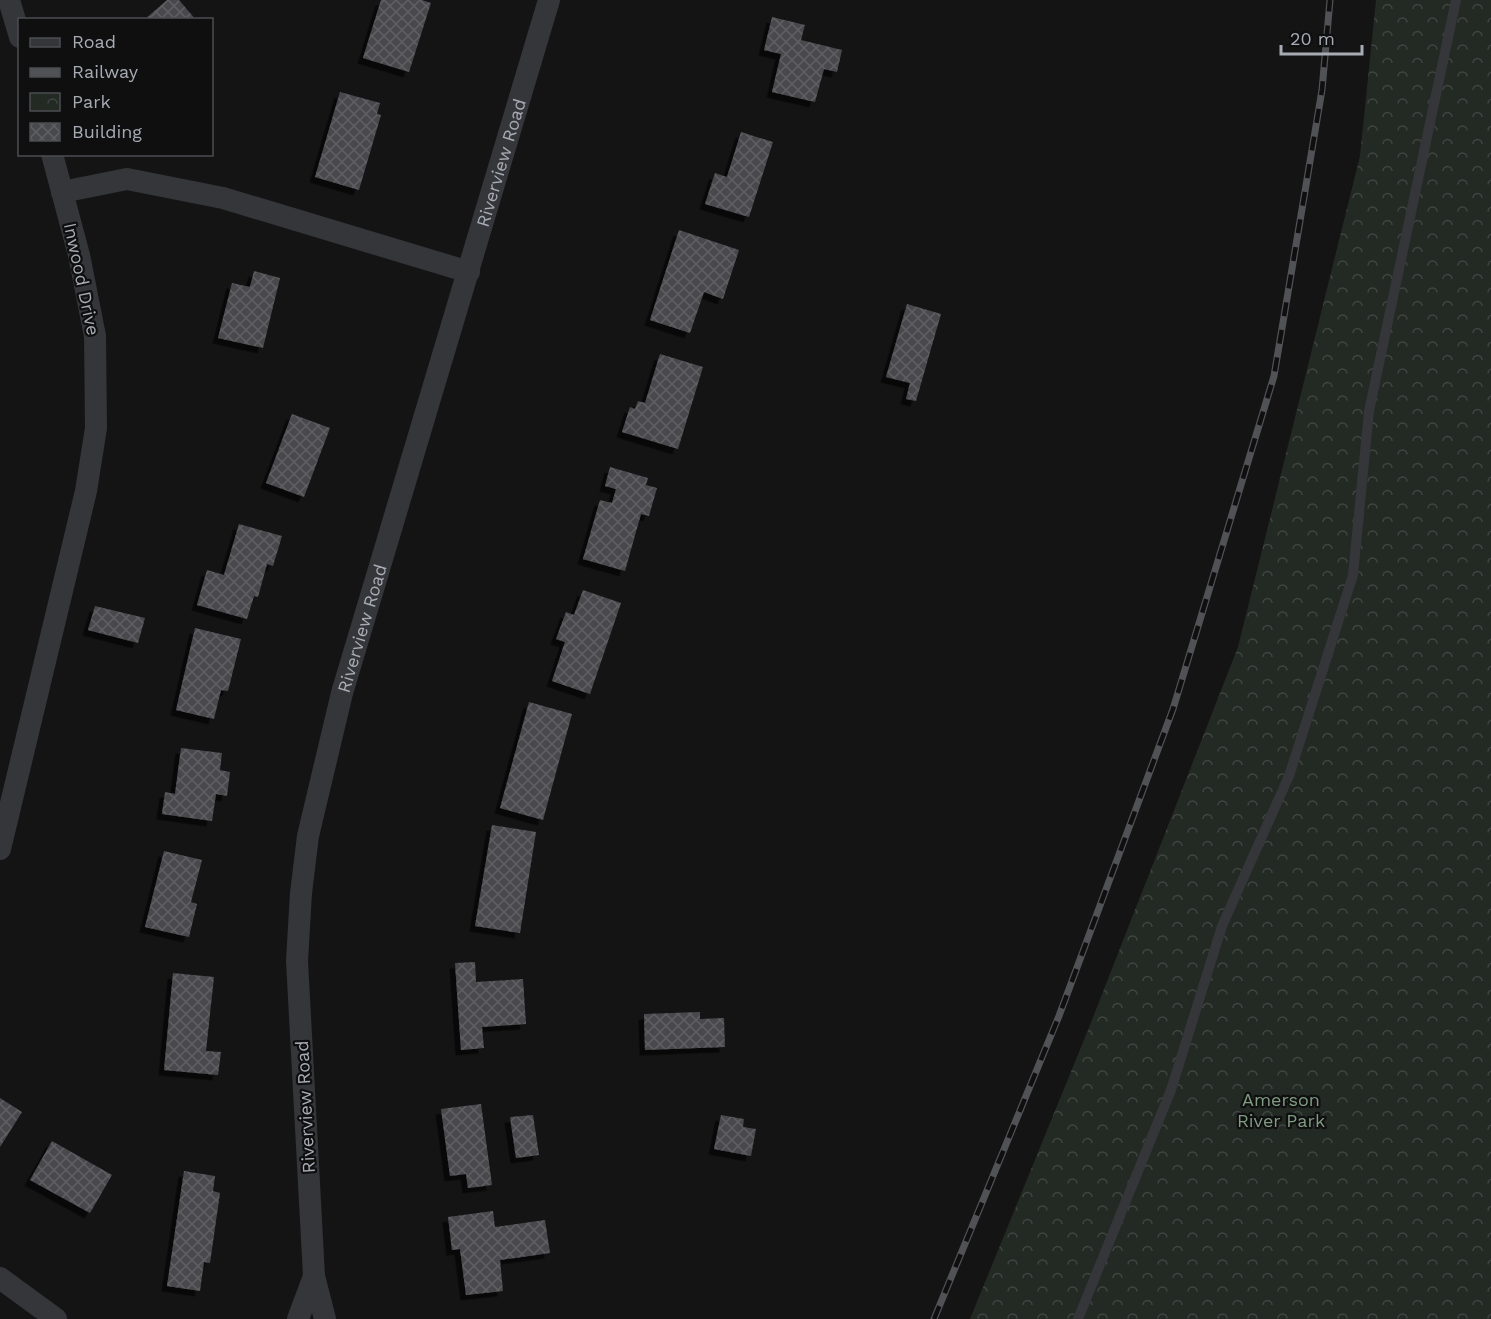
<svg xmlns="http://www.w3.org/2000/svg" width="1491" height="1319" viewBox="0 0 1491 1319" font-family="'Work Sans',sans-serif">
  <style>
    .park { fill: url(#park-crowns) }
    .building { fill: url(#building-cross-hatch); filter: url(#shadow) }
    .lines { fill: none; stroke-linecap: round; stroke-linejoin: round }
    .lane { stroke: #35363a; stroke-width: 10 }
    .street { stroke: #35363a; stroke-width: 22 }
    .rail-casing { stroke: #515256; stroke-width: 7 }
    .rail { stroke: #0f0f10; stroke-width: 4.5; stroke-dasharray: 14; stroke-linecap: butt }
    .labels { text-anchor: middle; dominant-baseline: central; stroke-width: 4.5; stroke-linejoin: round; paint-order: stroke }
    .street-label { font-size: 18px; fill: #a7abb4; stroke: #0f0f10 }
    .park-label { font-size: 18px; fill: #819c83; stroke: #0f0f10 }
  </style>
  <defs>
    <pattern id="park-crowns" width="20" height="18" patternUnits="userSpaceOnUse" patternTransform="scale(1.5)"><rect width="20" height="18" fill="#232923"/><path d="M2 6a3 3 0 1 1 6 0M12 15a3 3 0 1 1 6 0" fill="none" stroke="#404541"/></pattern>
    <pattern id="building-cross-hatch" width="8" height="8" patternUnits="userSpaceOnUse" patternTransform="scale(1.5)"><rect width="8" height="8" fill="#48494d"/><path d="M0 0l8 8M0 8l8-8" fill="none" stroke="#606164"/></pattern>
    <filter id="shadow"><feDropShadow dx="-5.5" dy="5.5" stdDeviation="0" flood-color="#0009"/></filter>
  </defs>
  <rect width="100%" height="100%" fill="#141415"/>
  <polygon class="park" points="1376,0 1491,0 1491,1319 970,1319 1088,1030 1238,647 1360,156"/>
  <g class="building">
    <polygon points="167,0 179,0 196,20 144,20"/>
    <polygon points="381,0 422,0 431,3 409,72 363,58"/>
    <polygon points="772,17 805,25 801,40 842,50 837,72 824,69 815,102 772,92 781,54 764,50"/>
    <polygon points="340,92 380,103 377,114 381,115 359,190 315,177"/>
    <polygon points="741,132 773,142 749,217 705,204 715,173 727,177"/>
    <polygon points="679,230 739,250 723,299 704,292 690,333 650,320"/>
    <polygon points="254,271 280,278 263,348 218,338 232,283 250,287"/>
    <polygon points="907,304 941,314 916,401 906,399 910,383 886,377"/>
    <polygon points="660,354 703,367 678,449 622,432 630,407 635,409 638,401 645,403"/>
    <polygon points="292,414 330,428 304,497 266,483"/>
    <polygon points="610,467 648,478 646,485 657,488 649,516 641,514 625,571 583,559 600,500 612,503 616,489 605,486"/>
    <polygon points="239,524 282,536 273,566 267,564 258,597 254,596 247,619 197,605 207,570 224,575"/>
    <polygon points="583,590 621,603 590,694 552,681 565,642 556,639 566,612 574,615"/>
    <polygon points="95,606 145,618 138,643 88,630"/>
    <polygon points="195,628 241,639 228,691 221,690 214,719 176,710"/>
    <polygon points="529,702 572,714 543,820 500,808"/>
    <polygon points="181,748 222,753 220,770 230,772 227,796 216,794 212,821 162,814 165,792 175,794"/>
    <polygon points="492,825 536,832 520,933 475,926"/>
    <polygon points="164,851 202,860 191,902 197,904 189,937 145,927"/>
    <polygon points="475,962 476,982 523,979 526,1024 482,1027 484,1048 461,1050 455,963"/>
    <polygon points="173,973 214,977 206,1051 221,1052 218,1075 164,1070"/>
    <polygon points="700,1012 700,1019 724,1018 725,1047 645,1050 644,1014"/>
    <polygon points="0,1098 22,1112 0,1147"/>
    <polygon points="481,1104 492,1185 468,1188 466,1174 450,1176 441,1109"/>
    <polygon points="533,1115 539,1155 516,1158 510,1117"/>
    <polygon points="721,1115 744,1119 743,1127 756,1129 751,1156 714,1149"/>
    <polygon points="52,1141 112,1175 90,1213 30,1180"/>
    <polygon points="184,1171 215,1176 213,1191 220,1193 210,1263 204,1262 200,1291 167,1286"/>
    <polygon points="493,1211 495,1227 545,1220 550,1253 500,1260 503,1291 466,1295 460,1249 452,1250 448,1217"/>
  </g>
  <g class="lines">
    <polyline class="lane" points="1078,1319 1171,1090 1222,926 1289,776 1353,575 1369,411 1456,0"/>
    <g class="street">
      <polyline points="9,0 20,37"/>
      <polyline points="62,192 127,179 223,198 469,272"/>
      <polyline points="0,849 86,491 96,428 95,336 79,255 52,154"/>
      <polyline points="0,1278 56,1319"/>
      <polyline points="298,1319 314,1276"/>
      <path id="s1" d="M 325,1319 L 314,1276 L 297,961 L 301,893 L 308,836 L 342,693 L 549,0"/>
    </g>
    <defs>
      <polyline id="rail" points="934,1319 1059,1016 1173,709 1274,376 1322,90 1330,0"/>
    </defs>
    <use href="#rail" class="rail-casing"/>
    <use href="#rail" class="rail"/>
  </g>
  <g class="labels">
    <g class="street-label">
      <text stroke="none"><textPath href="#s1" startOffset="1186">Riverview Road</textPath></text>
      <text transform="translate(82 279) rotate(78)">Inwood Drive</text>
      <text stroke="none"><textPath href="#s1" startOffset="700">Riverview Road</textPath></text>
      <text transform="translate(305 1107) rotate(-93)">Riverview Road</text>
    </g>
    <g class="park-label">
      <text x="1281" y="1099">Amerson<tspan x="1281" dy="21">River Park</tspan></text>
    </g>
  </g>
  <rect x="18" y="18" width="195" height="138" fill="#0f0f10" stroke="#4c4d52" stroke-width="1.5"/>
  <rect x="30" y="38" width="30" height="9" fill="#35363a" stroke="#4c4d52" stroke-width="1.5"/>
  <text x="72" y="48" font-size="18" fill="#a7abb4">Road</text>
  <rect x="30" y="68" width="30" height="9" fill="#515256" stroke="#4c4d52" stroke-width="1.5"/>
  <text x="72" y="78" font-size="18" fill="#a7abb4">Railway</text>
  <rect x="30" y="93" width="30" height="18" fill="url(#park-crowns)" stroke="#4c4d52" stroke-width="1.5"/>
  <text x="72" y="108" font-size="18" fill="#a7abb4">Park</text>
  <rect x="30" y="123" width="30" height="18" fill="url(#building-cross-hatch)" stroke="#4c4d52" stroke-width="1.5"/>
  <text x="72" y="138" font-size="18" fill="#a7abb4">Building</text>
  <path d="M1281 45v9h81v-9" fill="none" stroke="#a7abb4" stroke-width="3"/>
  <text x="1290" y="45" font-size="18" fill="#a7abb4" stroke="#0f0f10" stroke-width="4.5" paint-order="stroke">20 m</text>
</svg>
